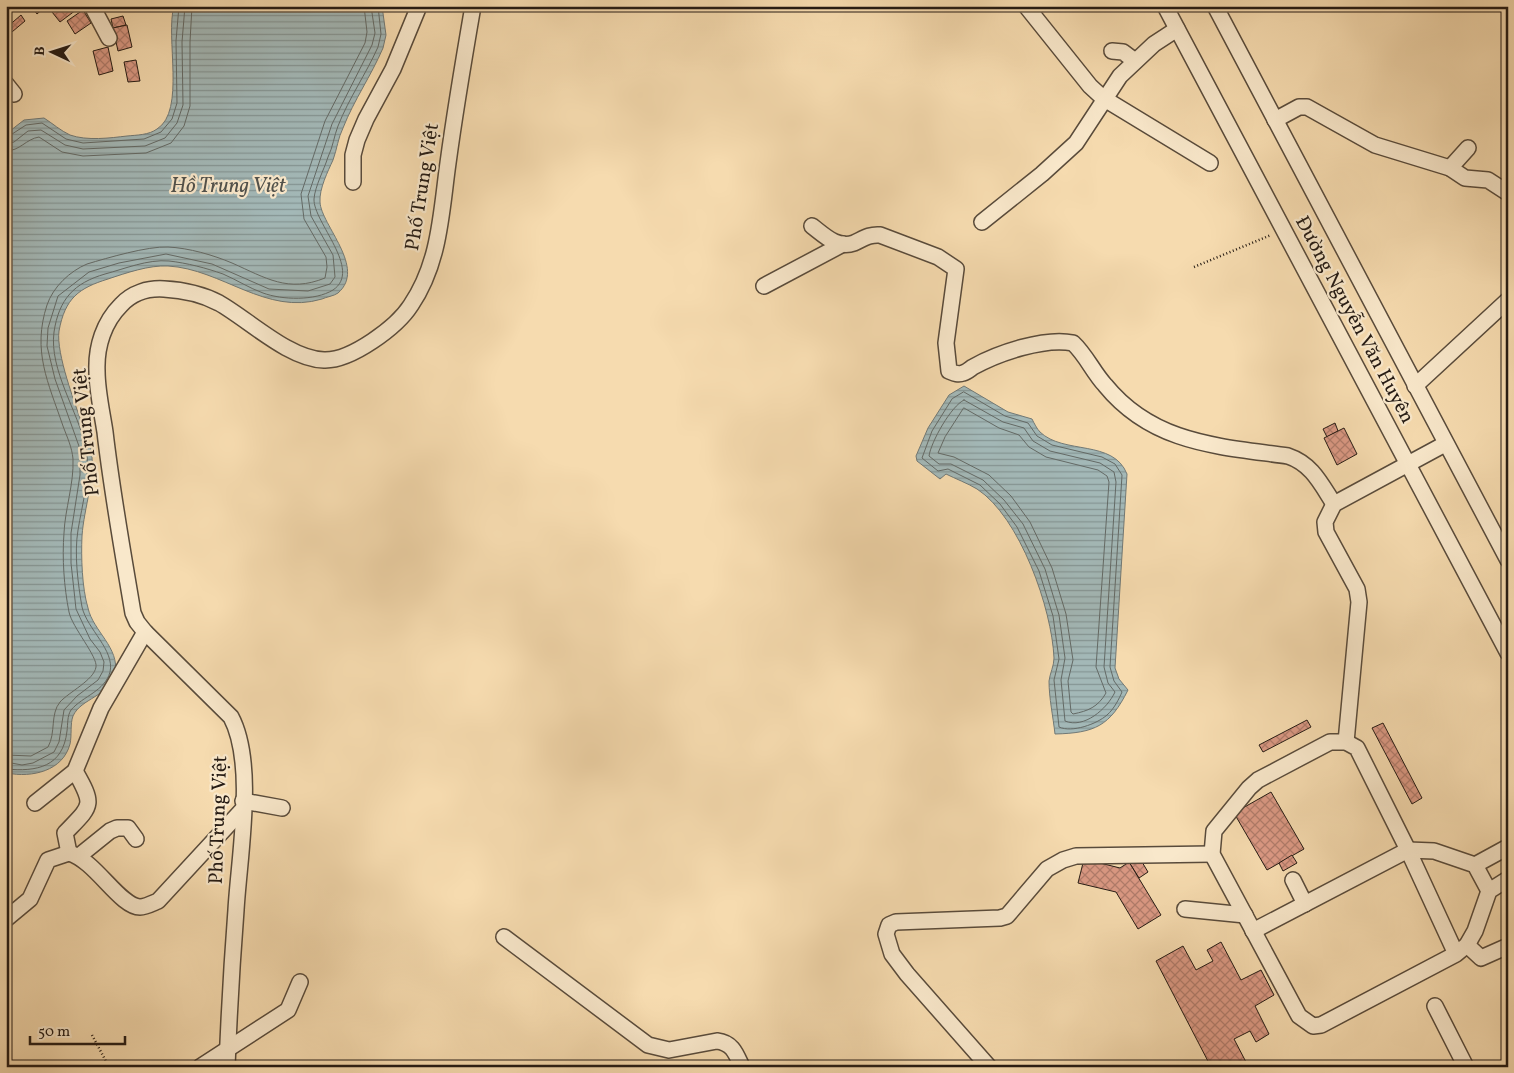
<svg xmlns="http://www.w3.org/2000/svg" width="1514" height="1073" viewBox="0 0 1514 1073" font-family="Vollkorn,serif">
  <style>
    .water { fill: url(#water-rules); stroke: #717976 }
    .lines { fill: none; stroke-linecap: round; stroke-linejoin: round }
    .shore { stroke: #646a66; stroke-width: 1 }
    .building { fill: url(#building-cross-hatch); stroke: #251b14 }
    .minor-casing { stroke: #594b3b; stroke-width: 18 }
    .path { stroke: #251b14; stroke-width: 2.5; stroke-dasharray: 1 2.5; stroke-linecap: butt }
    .minor { stroke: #f9e8cb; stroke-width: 15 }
    .labels { text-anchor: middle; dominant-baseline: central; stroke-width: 4.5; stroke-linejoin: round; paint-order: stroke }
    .street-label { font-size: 20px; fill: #251b14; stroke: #f9e8cb }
    .water-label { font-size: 21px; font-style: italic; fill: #51524d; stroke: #f9e8cb }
  </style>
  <defs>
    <pattern id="water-rules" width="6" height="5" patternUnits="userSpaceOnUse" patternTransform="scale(1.25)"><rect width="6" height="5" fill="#a3b8b7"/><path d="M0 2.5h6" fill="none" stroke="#859594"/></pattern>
    <pattern id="building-cross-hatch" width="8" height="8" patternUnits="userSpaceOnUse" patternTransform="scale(1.25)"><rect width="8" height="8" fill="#db9984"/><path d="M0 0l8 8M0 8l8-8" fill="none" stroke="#b17c6b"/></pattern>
  </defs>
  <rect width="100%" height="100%" fill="#f6dbaf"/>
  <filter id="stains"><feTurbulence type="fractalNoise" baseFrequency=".004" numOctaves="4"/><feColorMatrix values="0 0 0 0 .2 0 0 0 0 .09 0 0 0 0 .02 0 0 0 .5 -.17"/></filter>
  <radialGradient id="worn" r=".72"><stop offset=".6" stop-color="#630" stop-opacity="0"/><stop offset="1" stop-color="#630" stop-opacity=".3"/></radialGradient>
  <g class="water">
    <path d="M 174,6 L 382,6 L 386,35 L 383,48 C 371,76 354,100 343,128 C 338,138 337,149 333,160 C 328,171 319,189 320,202 C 321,225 367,268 338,293 C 334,296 326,297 322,299 C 266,316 222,269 168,266 C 149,265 126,273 108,279 C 79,288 65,298 59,331 C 56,354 75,403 83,427 C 85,434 89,441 91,448 C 96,477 84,507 82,536 C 81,557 82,588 88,608 C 93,631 120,648 115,673 C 109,697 81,698 73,716 C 70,724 72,735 70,744 C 63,771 32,778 7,773 L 6,134 L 24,120 L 44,118 C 52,123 61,131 70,135 C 87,141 110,138 127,136 C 137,135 149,135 157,129 C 186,111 165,37 174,6 Z"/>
    <path d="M 964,386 L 1008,412 L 1032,419 C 1034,423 1037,429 1040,432 C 1064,455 1113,439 1127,474 L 1115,668 L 1119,679 L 1128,690 C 1110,726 1095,733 1055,734 C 1053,716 1049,698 1049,681 C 1050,673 1054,666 1054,658 C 1052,609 1020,517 977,489 C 967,483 956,479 946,474 L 940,479 L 917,461 L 916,456 L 928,428 L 949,395 Z"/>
  </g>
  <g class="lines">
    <g class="shore">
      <polyline points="6,138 26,125 42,123 66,139 83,143 144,139 161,132 172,119 177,103 176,41 179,6"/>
      <polyline points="6,144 14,142 28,131 41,130 65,145 83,149 145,146 165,138 177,123 183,105 182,42 185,6"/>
      <path d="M 6,151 C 20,151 26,139 39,137 L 62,152 L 83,156 L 146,153 L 171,143 L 184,126 L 190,106 L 190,42 L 192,6"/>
      <path d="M 964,392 L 1005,416 L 1028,423 L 1037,436 L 1052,445 L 1102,457 L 1115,464 L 1122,475 L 1110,667 L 1114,681 L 1122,692 C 1119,699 1114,709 1107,715 C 1097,724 1072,733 1059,727 L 1054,680 L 1059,659 L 1053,616 L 1039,571 L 1017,527 L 1000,504 L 980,485 L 948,469 L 938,471 L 922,458 L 932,431 L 952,399 Z"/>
      <path d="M 964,400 L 1003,422 L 1024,428 L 1033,441 L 1050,451 L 1100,463 L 1114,472 L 1116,482 L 1104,667 L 1108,683 L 1115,692 C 1107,709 1084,729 1065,721 L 1061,680 L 1065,658 L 1059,615 L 1045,569 L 1023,524 L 1004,500 L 983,480 L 951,464 L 939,464 L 929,456 C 931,442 951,406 964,400 Z"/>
      <path d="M 964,408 L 999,428 L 1019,435 L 1029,447 L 1046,457 L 1098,470 L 1107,476 L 1109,482 L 1096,667 L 1106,693 C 1098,707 1088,711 1073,714 L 1071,712 L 1068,681 L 1073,660 L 1066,614 L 1052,568 L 1030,522 L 1011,496 L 989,475 L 954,457 L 938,453 L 945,437 Z"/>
      <path d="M 6,755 L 31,756 L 48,747 C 56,733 50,714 60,702 C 69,692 94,680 96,667 C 98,657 72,627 69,612 C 64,587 62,558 64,533 C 65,509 74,484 73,459 C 72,447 67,437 63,426 C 48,382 32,351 47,305 C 53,287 70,271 87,264 C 107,258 148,246 168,247 C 189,248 213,255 232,263 C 266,278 288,293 325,278 L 327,267 L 326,257 L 304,219 L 301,194 L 325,121 L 365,43 L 367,32 L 364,6"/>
      <polyline points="6,762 22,765 33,763 54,752 59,742 64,710 77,696 98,680 103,671 104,662 100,652 90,639 76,609 71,563 71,533 80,475 80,449 55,379 47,346 48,328 58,296 89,272 119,263 166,254 212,264 269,289 308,291 330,284 335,277 333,255 311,216 308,196 332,124 372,45 375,33 371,6"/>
      <path d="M 6,769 C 37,772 63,767 67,731 C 68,724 67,716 71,710 C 83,696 105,691 110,672 C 115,650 87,629 82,607 C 78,584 74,554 78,530 C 82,505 91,474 86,448 C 78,411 49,370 54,332 C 59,299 74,283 105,274 C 124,269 148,259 169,261 C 187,263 206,268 223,274 C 237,280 249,288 263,293 C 282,300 315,301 333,290 C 363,270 313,222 314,199 C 315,186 324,170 328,157 C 333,147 334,136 338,126 C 349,98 366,74 378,47 L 381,34 L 378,6"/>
    </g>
  </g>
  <g class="building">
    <polygon points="31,6 46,6 37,14"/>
    <polygon points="60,6 79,6 80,7 60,22 52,12"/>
    <polygon points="83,10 91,23 75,34 67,21"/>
    <polygon points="21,15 25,21 6,37 6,28"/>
    <polygon points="123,16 126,25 113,28 111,19"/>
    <polygon points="127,25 132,47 118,51 113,28"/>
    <polygon points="108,47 113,71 99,75 93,51"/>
    <polygon points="136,60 140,81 128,82 124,62"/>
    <polygon points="1335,423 1338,431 1327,437 1323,429"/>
    <polygon points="1344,428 1357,454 1337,465 1324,438"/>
    <polygon points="1307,720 1311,727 1263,752 1259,745"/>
    <polygon points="1383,723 1422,798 1412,804 1372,728"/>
    <polygon points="1271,792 1304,849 1267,870 1234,813"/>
    <polygon points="1292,855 1297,863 1283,871 1279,863"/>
    <polygon points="1139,857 1148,872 1139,878 1129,862"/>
    <polygon points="1084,859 1120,868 1129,862 1161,915 1138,929 1116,892 1078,883"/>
    <polygon points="1221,942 1241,980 1261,970 1274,995 1255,1006 1269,1034 1256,1042 1250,1031 1234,1039 1246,1062 1237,1067 1211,1067 1156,961 1183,946 1196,970 1213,961 1207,950"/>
  </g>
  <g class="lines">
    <defs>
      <g id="minor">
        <polyline points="92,6 109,38"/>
        <polyline points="1026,6 1090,86 1103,98 1210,163"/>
        <polyline points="1165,6 1508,653"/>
        <polyline points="1215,6 1508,560"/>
        <polyline points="1112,51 1123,52 1135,61"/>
        <polyline points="6,84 14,94"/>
        <polyline points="1275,120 1299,107 1307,107 1375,145 1450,168 1465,178 1488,180 1508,193"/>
        <polyline points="1450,168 1468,148"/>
        <polyline points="353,182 353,155 357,140 366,119 393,69 419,6"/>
        <polyline points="982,222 1042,174 1076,143 1120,76 1154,44 1177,29"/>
        <path d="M 812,226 C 824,235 837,249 854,243 C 863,239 869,234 880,235 L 938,257 L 956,269 L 946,343 L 949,371 C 954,373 958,375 963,373 C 967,372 970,369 973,367 C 998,353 1045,337 1073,343 C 1086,355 1093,372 1105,385 C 1153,444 1218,446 1288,456 C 1312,464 1321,484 1334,504"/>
        <polyline points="764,286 843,244"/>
        <polyline points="1415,386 1508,300"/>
        <polyline points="1346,742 1359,602 1357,589 1326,532 1325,522 1334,504 1445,444"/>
        <polyline points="243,801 282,808"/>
        <polyline points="35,803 75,771 101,708 145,632"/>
        <path d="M 69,853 L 65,833 C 92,805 95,806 75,771"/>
        <polyline points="79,856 110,831 117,828 128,828 136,839"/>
        <polyline points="1475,865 1508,847"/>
        <polyline points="1293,880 1305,904"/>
        <polyline points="1185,909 1245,915"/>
        <path d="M 6,919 L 30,899 L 48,860 L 69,853 C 95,860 120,907 140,907 C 146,907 153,903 158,901 L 243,809"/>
        <polyline points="1253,931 1408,850 1434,851 1475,865 1489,891"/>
        <path d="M 504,937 L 648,1045 L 669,1050 L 717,1041 C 733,1043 736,1054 742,1067"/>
        <polyline points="1467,945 1481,958 1508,946"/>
        <polyline points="1456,954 1408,850 1357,748 1346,742 1330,742 1258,780 1249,788 1214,831 1212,854 1299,1016 1313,1026 1321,1025 1456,954 1467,945 1475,931 1489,891 1508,879"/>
        <polyline points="1435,1006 1466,1067"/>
        <polyline points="200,1067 288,1010 300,982"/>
        <path d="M 227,1067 C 229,1014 232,962 236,910 C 239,856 256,764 231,717 L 145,632 L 137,622 L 133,613 C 123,553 112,493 105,432 C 102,412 97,391 97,371 C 96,346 104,322 121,305 C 132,293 148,288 164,289 C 183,290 202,294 219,303 C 249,320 289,359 324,360 C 351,361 397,327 411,305 C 440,262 441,213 448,163 C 455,111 464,58 473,6"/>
        <polyline points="989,1067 907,974 892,954 886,934 889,925 896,922 1000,918 1007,916 1047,869 1063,860 1076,856 1212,854"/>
      </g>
    </defs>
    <use href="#minor" class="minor-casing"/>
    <g class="path">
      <polyline points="1194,267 1271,235"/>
      <polyline points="92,1035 109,1067"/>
    </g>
    <use href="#minor" class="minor"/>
  </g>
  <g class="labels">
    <g class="street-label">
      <text transform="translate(423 187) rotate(-81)">Phố Trung Việt</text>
      <text transform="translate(1354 320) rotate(62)">Đường Nguyễn Văn Huyên</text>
      <text transform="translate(87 432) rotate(-96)">Phố Trung Việt</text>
      <text transform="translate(219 820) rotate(-88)">Phố Trung Việt</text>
    </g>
    <g class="water-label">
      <text x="228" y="186">Hồ Trung Việt</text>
    </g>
  </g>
  <rect width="1514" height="1073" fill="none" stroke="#f6dbaf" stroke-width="25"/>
  <rect x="8" y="8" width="1499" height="1058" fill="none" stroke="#251b14" stroke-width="2.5"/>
  <rect x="12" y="12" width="1489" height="1048" fill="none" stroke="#251b14"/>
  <g transform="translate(52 52) rotate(274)" stroke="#f9e8cb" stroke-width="4" paint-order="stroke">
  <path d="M0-4L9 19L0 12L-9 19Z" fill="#251b14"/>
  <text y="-8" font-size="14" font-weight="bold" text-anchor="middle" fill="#251b14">B</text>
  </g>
  <path d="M30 1036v8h95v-8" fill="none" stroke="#251b14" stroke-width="2.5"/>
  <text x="38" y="1036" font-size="15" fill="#251b14" stroke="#f9e8cb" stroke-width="4" paint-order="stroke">50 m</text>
  <rect width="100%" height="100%" filter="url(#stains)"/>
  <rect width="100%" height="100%" fill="url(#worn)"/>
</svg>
